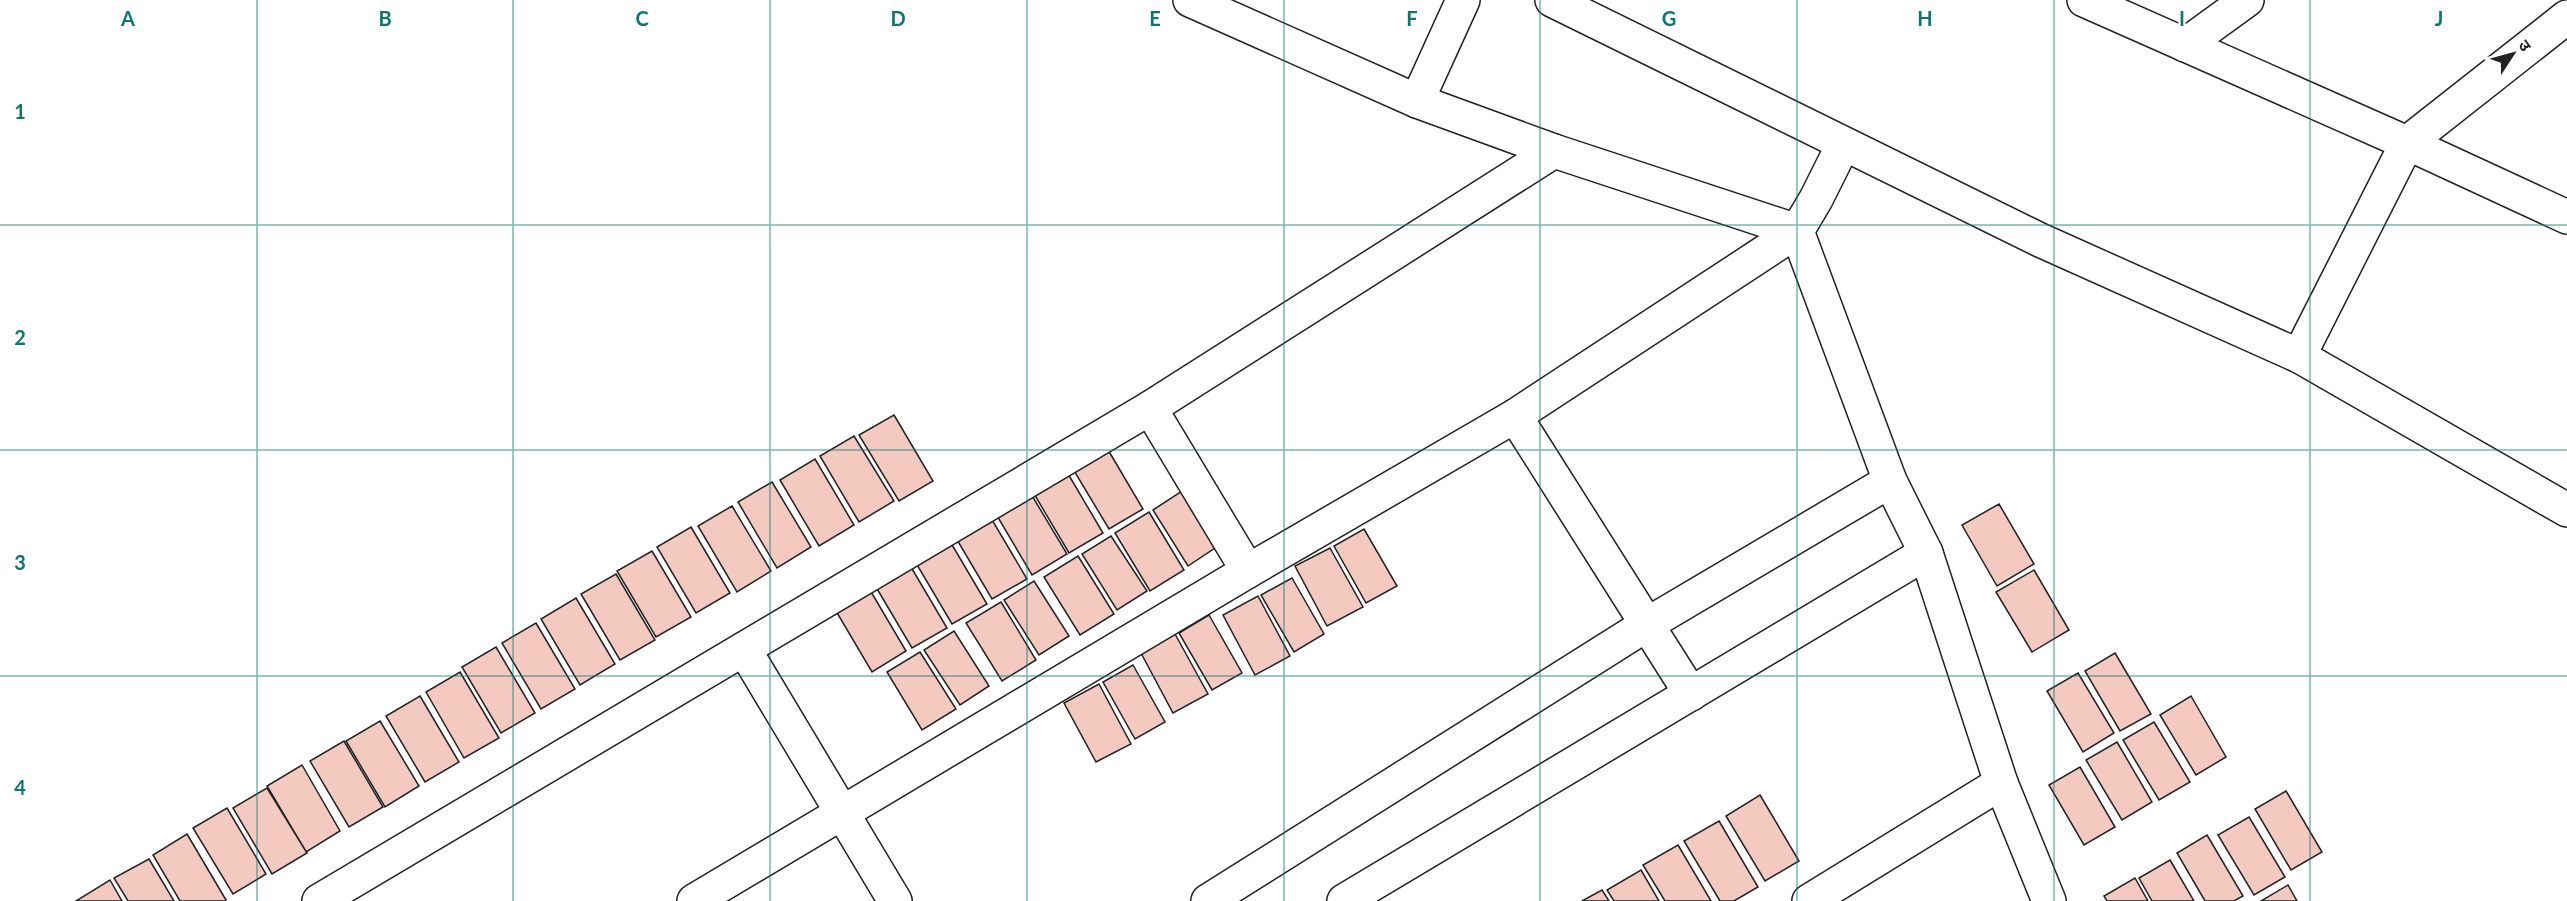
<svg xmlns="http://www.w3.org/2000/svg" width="2567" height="901" viewBox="0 0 2567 901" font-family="Lato,'Noto Sans Devanagari',sans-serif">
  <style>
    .building { fill: #f3c9c0; stroke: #222; stroke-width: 1.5 }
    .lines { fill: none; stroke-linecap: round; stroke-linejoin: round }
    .street-casing { stroke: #222; stroke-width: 36 }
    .street { stroke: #fff; stroke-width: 33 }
    .grid { fill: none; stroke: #0f766e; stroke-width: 1.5; stroke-opacity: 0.55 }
    .grid-label { font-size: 20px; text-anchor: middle; font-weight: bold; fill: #0f766e; stroke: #fff; stroke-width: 4.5; stroke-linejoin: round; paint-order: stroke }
  </style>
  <rect width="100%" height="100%" fill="#fff"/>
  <g class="building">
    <polygon points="894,415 933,481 899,501 859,435"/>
    <polygon points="854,436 894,501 859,522 820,456"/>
    <polygon points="1104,443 1143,509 1109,529 1070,464"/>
    <polygon points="815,459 854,525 819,546 780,480"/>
    <polygon points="1064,467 1103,533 1069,553 1030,487"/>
    <polygon points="772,482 811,547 777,568 738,502"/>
    <polygon points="1028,489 1067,554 1032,575 993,509"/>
    <polygon points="1182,491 1218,546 1188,566 1153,510"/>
    <polygon points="1999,504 2034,564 1997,586 1962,525"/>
    <polygon points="732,506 771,571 737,592 698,526"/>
    <polygon points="1149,512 1184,570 1150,591 1115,533"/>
    <polygon points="988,513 1027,579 992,599 953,533"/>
    <polygon points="691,527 730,593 696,613 657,547"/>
    <polygon points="1364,529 1397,586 1366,603 1334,546"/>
    <polygon points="1111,536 1147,591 1117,610 1082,554"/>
    <polygon points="948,538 987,604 952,624 913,558"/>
    <polygon points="1330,548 1363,607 1327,626 1295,566"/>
    <polygon points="652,551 691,617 656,637 617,571"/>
    <polygon points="1078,556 1114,614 1080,635 1044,577"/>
    <polygon points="908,562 947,628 912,648 873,582"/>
    <polygon points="2034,570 2069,630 2032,652 1996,592"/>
    <polygon points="616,574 655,640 620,660 581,594"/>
    <polygon points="1292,578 1324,634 1294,652 1261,595"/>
    <polygon points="1034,581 1069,636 1039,655 1004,600"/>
    <polygon points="867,585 906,651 872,672 833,606"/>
    <polygon points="1258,596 1290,656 1255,675 1223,615"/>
    <polygon points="576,598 615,664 580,685 541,619"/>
    <polygon points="1001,602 1036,660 1002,681 966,623"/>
    <polygon points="1209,615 1242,673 1212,690 1179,633"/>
    <polygon points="536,623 575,689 541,709 502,643"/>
    <polygon points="954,631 989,686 960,705 924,650"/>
    <polygon points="1175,634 1208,694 1173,713 1141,653"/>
    <polygon points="496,647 535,713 501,733 462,667"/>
    <polygon points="920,652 956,709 922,730 887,672"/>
    <polygon points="2115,653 2151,714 2120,731 2085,671"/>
    <polygon points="1133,665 1165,722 1135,739 1103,682"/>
    <polygon points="460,672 499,738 464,758 426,692"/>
    <polygon points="2078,673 2114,733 2083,752 2047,691"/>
    <polygon points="1099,684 1131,744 1096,762 1064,703"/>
    <polygon points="420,696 459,762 425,782 386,716"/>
    <polygon points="2191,696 2226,757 2196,775 2160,715"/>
    <polygon points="380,721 419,786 385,807 346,741"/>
    <polygon points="2154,722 2190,782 2159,800 2123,740"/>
    <polygon points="344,741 383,807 349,827 310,761"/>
    <polygon points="2117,742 2152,802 2122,820 2086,760"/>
    <polygon points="302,765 340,831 306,852 267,786"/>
    <polygon points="2080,767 2115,827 2084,845 2049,785"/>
    <polygon points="267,788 307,853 272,874 233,808"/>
    <polygon points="2286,791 2322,852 2291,870 2255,809"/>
    <polygon points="1760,795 1799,861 1765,881 1726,816"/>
    <polygon points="227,808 266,874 233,894 193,828"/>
    <polygon points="2249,817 2285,877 2254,895 2218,835"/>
    <polygon points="1719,821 1758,887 1734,901 1720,901 1684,841"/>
    <polygon points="187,834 226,900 225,901 180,901 153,855"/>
    <polygon points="2207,835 2243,896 2234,901 2205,901 2177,853"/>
    <polygon points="1678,845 1711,901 1665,901 1643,865"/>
    <polygon points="149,859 174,901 128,901 114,878"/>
    <polygon points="2170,860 2194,901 2152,901 2139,878"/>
    <polygon points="1641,870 1659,901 1614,901 1607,890"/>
    <polygon points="2135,878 2148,901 2107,901 2104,896"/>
    <polygon points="110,880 122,901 76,901"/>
    <polygon points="2288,885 2297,901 2261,901"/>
    <polygon points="1602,890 1609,901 1582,901"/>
  </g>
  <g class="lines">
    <defs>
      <g id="street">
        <polyline points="1190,0 1417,101 1554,151 1797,231 1890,481 1926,553 2001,783 2049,901"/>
        <polyline points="1552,0 2040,240 2299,356 2567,510"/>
        <polyline points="2084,0 2407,143 2567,217"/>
        <polyline points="2185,45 2247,0"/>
        <polyline points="1417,101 1463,0"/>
        <polyline points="2299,356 2407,143 2567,17"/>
        <polyline points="1150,408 1248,571"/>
        <polyline points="1515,416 1691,694"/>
        <polyline points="744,649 895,901"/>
        <polyline points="319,901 1150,408 1554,151"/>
        <polyline points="694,901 1248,571 1515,416 1797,231 1816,199 1843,145"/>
        <polyline points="1208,901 1646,625 1890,481"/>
        <polyline points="1344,901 1926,553"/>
        <polyline points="1809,901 2001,783"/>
      </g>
    </defs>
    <use href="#street" class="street-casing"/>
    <use href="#street" class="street"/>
  </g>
  <path class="grid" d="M 257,0 L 257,901M 513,0 L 513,901M 770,0 L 770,901M 1027,0 L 1027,901M 1284,0 L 1284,901M 1540,0 L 1540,901M 1797,0 L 1797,901M 2054,0 L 2054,901M 2310,0 L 2310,901M 0,225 L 2567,225M 0,450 L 2567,450M 0,676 L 2567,676"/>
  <g class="grid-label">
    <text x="128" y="26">A</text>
    <text x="385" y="26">B</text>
    <text x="642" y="26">C</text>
    <text x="898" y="26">D</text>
    <text x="1155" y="26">E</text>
    <text x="1412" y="26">F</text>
    <text x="1669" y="26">G</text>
    <text x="1925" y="26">H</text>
    <text x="2182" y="26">I</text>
    <text x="2439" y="26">J</text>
    <text x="20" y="119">1</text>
    <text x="20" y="345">2</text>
    <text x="20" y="570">3</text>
    <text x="20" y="795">4</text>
  </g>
  <g transform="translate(2513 54) rotate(54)" stroke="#ffffff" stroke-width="4.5" paint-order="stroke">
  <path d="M0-4.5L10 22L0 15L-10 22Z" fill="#222222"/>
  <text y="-9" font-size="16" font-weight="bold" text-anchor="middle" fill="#222222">उ</text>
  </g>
</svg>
